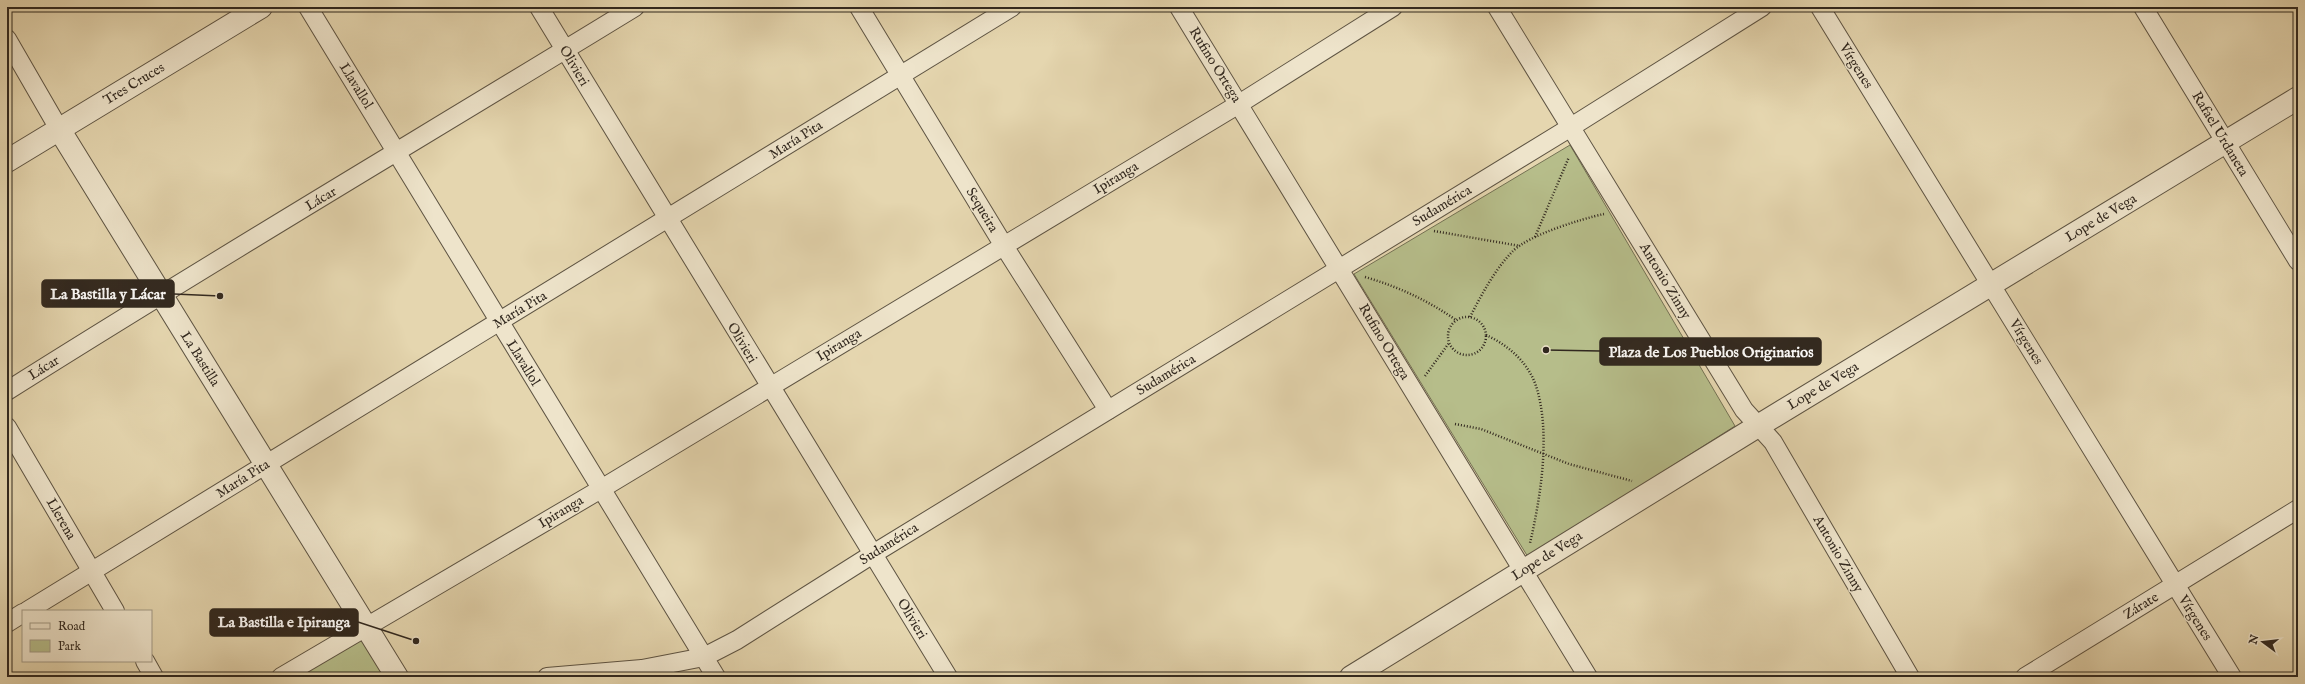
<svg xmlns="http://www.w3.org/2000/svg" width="2305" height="684" viewBox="0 0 2305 684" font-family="'IM FELL English',serif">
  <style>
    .green { fill: #b6bd8a; stroke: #747254 }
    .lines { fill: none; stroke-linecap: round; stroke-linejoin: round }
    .minor-casing { stroke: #5e5443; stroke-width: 20 }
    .tertiary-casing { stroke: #5e5443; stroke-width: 24 }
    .path { stroke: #31281f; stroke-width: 2.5; stroke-dasharray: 1 2; stroke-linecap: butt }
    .minor { stroke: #eee4cb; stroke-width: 18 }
    .tertiary { stroke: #eee4cb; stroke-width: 22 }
    .labels { text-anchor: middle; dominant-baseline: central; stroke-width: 3; stroke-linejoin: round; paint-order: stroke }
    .street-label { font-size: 14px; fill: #31281f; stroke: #eee4cb }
    .leader { fill: none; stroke: #31281f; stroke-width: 1.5 }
    .callout-dot { fill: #31281f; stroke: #eee4cb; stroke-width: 1.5 }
    .callout { fill: #31281f; stroke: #31281f; stroke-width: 1.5 }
    .callout-label { font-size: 15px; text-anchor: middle; font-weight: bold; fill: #fff }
  </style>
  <rect width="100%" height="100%" fill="#e5d6af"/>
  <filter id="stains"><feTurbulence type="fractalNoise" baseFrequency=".005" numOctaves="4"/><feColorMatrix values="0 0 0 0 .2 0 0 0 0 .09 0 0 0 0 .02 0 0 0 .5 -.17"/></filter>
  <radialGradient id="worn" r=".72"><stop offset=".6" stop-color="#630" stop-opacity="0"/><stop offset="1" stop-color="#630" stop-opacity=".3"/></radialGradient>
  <g class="green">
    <polygon points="1570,145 1735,426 1528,557 1354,274"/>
    <polygon points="367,628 397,677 281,677"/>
  </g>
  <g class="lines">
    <defs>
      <g id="minor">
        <polyline points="308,7 716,677"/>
        <polyline points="539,7 948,677"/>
        <polyline points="859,7 1004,246 1108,410"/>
        <polyline points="1179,7 1588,677"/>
        <polyline points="1497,7 1744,410 1773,442 1910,677"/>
        <polyline points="1820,7 2232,677"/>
        <polyline points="2143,7 2298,261"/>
        <polyline points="7,39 59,129"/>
        <path d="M 7,391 C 214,260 426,135 635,7"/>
        <polyline points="7,427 115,611"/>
        <polyline points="27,611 1012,7"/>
        <polyline points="7,623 23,613"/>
        <polyline points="145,661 154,677"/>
        <polyline points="281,677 601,489 1239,104 1393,7"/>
        <polyline points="547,677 642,669 704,657 737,640 873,554 1571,127 1762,7"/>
        <polyline points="2025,677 2298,509"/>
      </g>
      <g id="tertiary">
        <polyline points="59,129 397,677"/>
        <polyline points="7,161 261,7"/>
        <polyline points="1351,677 1758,426 2298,98"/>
      </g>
    </defs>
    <use href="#minor" class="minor-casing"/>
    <use href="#tertiary" class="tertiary-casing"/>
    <g class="path">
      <polyline points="1434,231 1520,246"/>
      <polyline points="1535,237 1569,157"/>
      <path d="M 1365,277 C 1399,287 1427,300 1456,320"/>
      <path d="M 1470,317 C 1482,294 1495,269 1513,251 C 1529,235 1581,219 1604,214"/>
      <circle cx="1467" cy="336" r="19"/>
      <path d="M 1486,335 C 1508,345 1528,362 1536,386 C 1551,432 1541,496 1530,543"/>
      <polyline points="1425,376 1449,343"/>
      <polyline points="1455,424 1481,429 1569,464 1632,481"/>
    </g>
    <use href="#minor" class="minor"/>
    <use href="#tertiary" class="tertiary"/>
  </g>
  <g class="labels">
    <g class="street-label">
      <text transform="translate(1215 65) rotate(58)">Rufino Ortega</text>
      <text transform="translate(574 66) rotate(59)">Olivieri</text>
      <text transform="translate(1856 66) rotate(58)">Vírgenes</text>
      <text transform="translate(134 84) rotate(-31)">Tres Cruces</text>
      <text transform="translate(356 86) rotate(58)">Llavallol</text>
      <text transform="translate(2220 134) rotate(59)">Rafael Urdaneta</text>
      <text transform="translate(796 140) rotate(-32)">María Pita</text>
      <text transform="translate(1116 178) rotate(-31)">Ipiranga</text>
      <text transform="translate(321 199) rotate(-31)">Lácar</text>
      <text transform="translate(1442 206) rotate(-31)">Sudamérica</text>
      <text transform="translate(982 210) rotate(59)">Sequeira</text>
      <text transform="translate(2101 218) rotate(-31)">Lope de Vega</text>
      <text transform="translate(1665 281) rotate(59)">Antonio Zinny</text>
      <text transform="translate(520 310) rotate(-31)">María Pita</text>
      <text transform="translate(1384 342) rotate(59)">Rufino Ortega</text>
      <text transform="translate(2026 342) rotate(58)">Vírgenes</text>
      <text transform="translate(742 343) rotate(59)">Olivieri</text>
      <text transform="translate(839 345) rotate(-31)">Ipiranga</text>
      <text transform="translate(200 359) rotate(58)">La Bastilla</text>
      <text transform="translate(523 363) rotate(58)">Llavallol</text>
      <text transform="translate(44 368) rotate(-32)">Lácar</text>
      <text transform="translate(1166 375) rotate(-31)">Sudamérica</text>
      <text transform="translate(1823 386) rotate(-31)">Lope de Vega</text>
      <text transform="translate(243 479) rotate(-32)">María Pita</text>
      <text transform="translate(561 512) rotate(-31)">Ipiranga</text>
      <text transform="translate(61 519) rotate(60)">Llerena</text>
      <text transform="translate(889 544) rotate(-32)">Sudamérica</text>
      <text transform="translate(1838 554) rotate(60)">Antonio Zinny</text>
      <text transform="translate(1547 556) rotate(-32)">Lope de Vega</text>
      <text transform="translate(2141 606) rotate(-32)">Zárate</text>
      <text transform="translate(2195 618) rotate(58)">Vírgenes</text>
      <text transform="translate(912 619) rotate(59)">Olivieri</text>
    </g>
  </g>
  <path class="leader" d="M220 296L174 294M1546 350L1600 351M416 641L358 622"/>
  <g class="callout-dot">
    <circle cx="220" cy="296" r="4"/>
    <circle cx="1546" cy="350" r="4"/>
    <circle cx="416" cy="641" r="4"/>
  </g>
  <g class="callout">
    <rect x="42" y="280" width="132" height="27" rx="4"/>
    <rect x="1600" y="338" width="221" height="27" rx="4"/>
    <rect x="210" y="609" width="148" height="27" rx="4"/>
  </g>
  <g class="callout-label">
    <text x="108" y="299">La Bastilla y Lácar</text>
    <text x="1711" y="357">Plaza de Los Pueblos Originarios</text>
    <text x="284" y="627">La Bastilla e Ipiranga</text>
  </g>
  <rect width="2305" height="684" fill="none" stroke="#e5d6af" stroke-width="24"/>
  <rect x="8" y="8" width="2289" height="668" fill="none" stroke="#31281f" stroke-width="2"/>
  <rect x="12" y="12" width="2281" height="660" fill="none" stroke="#31281f"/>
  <rect x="22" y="610" width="130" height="52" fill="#eee4cb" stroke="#a29986"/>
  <rect x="30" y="623" width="20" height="6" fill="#eee4cb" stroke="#a29986"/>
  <text x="58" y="630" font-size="12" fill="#31281f">Road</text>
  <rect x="30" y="640" width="20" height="12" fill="#b6bd8a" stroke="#a29986"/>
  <text x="58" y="650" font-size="12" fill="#31281f">Park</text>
  <g transform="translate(2263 642) rotate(285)" stroke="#eee4cb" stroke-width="3" paint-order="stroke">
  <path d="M0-3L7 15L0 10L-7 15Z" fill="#31281f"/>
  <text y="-6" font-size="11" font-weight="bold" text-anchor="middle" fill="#31281f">N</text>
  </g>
  <rect width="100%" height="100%" filter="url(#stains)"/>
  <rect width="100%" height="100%" fill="url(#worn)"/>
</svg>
